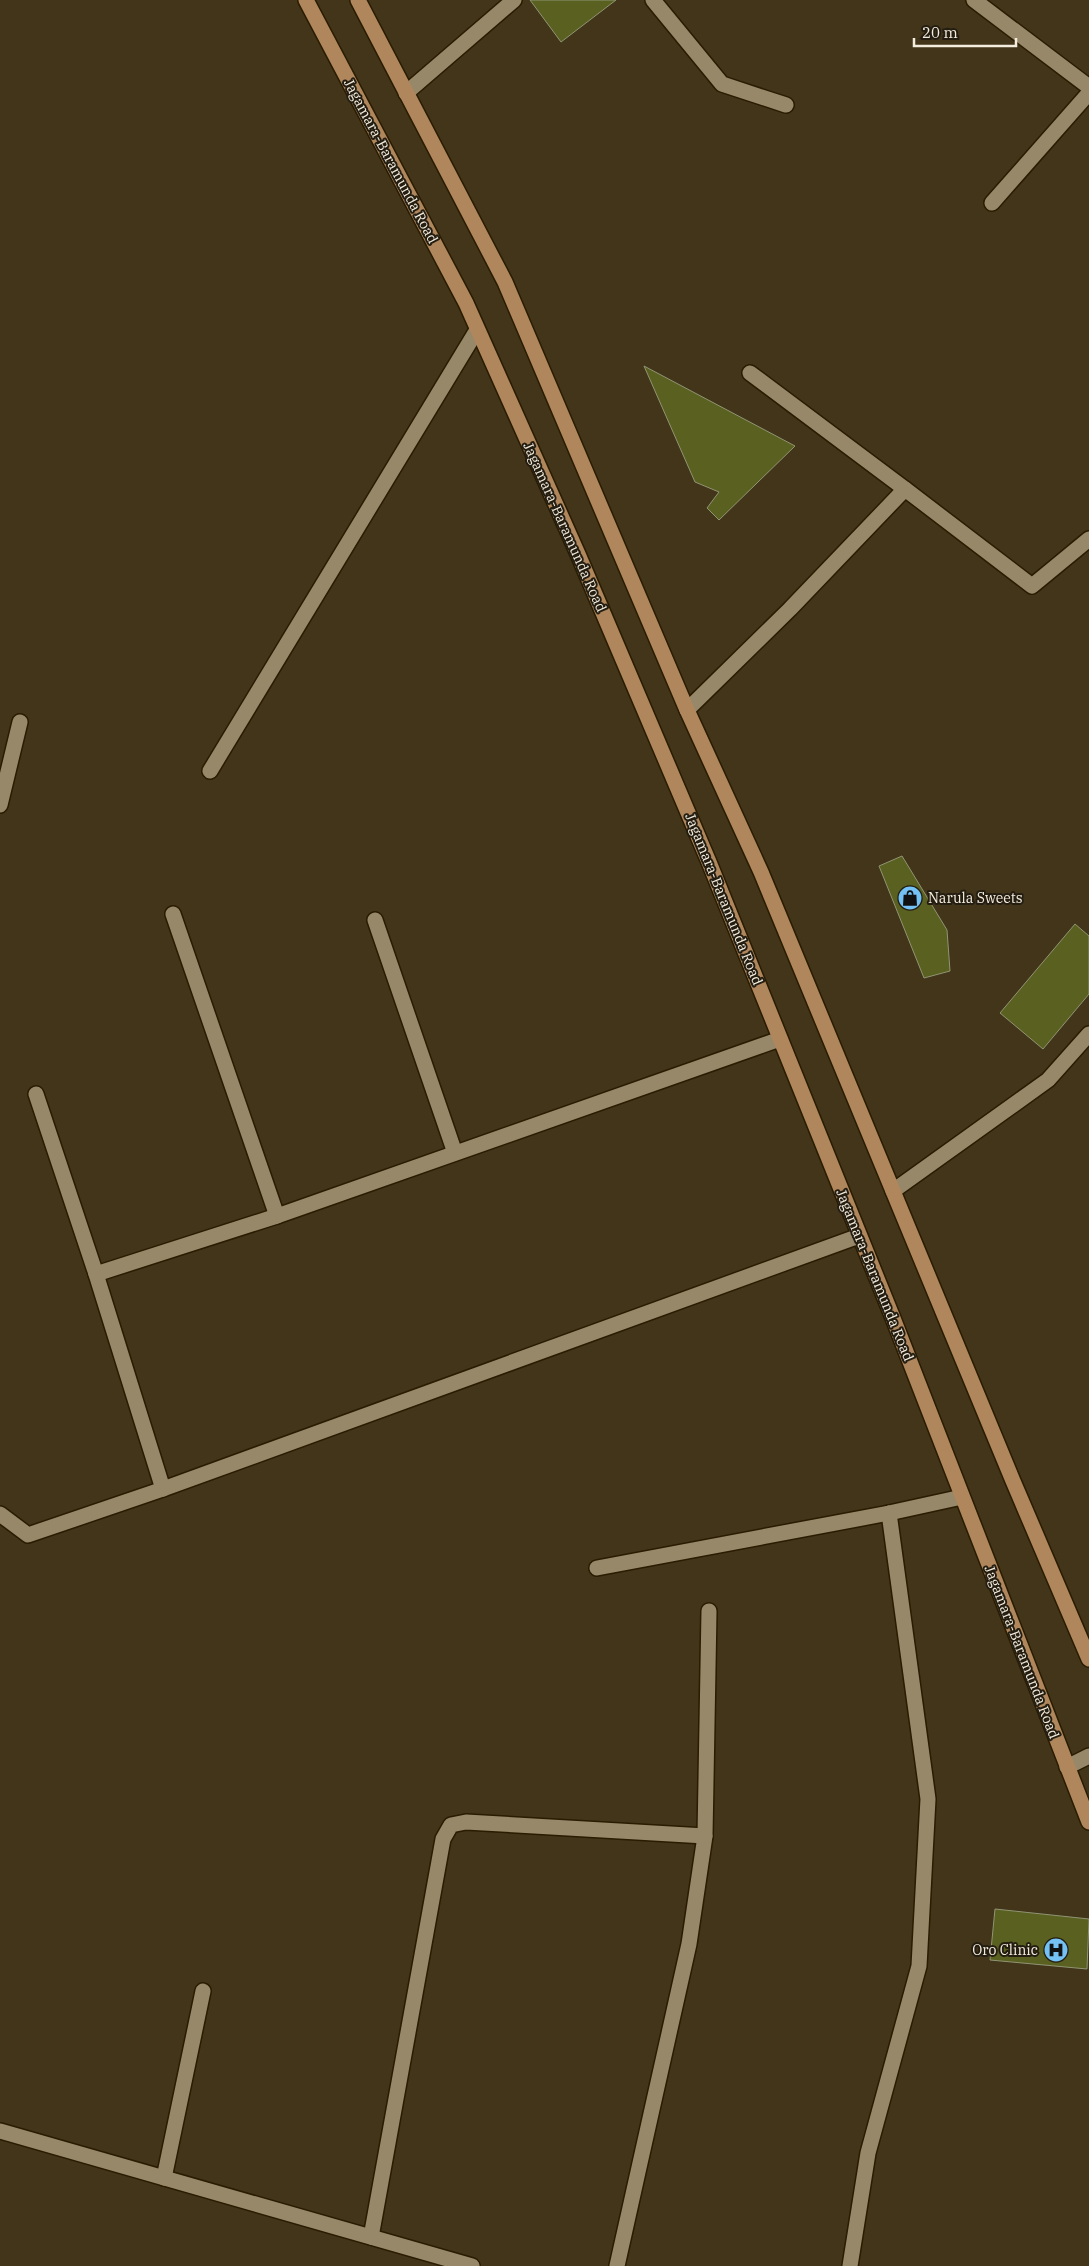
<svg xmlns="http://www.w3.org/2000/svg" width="1089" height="2266" viewBox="0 0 1089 2266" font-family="'IBM Plex Serif',serif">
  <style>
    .building { fill: #596020; stroke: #909574 }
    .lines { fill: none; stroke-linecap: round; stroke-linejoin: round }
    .lane-casing { stroke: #291c01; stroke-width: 18 }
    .street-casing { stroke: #291c01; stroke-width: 18 }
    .secondary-casing { stroke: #291c01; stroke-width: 18 }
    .lane { stroke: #98886a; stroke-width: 15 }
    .street { stroke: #98886a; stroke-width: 15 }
    .secondary { stroke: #b0865c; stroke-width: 15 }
    .labels { text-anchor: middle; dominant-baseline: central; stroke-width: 4; stroke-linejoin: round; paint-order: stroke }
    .street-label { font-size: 14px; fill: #f4ecdc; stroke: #241e12 }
    .poi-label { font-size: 14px; fill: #f4ecdc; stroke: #241e12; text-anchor: start }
  </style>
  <rect width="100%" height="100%" fill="#43351a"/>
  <g class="building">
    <polygon points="530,0 616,0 561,42"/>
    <polygon points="644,366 795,446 719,520 707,508 719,492 695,482"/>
    <polygon points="902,856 947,930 950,971 924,978 879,866"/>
    <polygon points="1075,924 1089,936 1089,994 1043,1049 1000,1013"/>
    <polygon points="995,1909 1089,1919 1087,1969 990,1960"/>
  </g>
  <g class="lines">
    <defs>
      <g id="lane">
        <polyline points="653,0 722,84 786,105"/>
        <polyline points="406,93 514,0"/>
      </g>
      <g id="street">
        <polyline points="974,0 1089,87"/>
        <polyline points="992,203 1089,93"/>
        <polyline points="750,373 905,489"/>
        <polyline points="687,710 790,609 905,489 1032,586 1089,539"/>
        <polyline points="210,771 477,330"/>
        <polyline points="0,805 20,722"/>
        <polyline points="173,914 277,1216"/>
        <polyline points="375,920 455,1153"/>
        <polyline points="36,1094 96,1274"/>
        <polyline points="893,1191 1048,1080 1089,1034"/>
        <polyline points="163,1489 96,1274 277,1216 780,1039"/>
        <polyline points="0,1514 28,1535 163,1489 859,1236"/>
        <polyline points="597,1568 889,1513 962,1497"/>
        <polyline points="1067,1767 1089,1756"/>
        <polyline points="0,2131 472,2266"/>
        <polyline points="164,2178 203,1991"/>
        <polyline points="371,2237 443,1839 451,1825 466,1822 705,1836"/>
        <polyline points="617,2266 689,1944 705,1836 709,1611"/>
        <polyline points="850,2266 868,2153 919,1966 928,1799 889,1513"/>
      </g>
      <g id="secondary">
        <polyline points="306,0 466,303 578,554 709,862 893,1318 1089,1822"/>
        <polyline points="358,0 505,282 687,710 761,872 1013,1481 1089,1659"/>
      </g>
    </defs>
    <use href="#lane" class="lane-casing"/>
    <use href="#street" class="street-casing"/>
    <use href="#secondary" class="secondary-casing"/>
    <use href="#lane" class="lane"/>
    <use href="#street" class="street"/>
    <use href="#secondary" class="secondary"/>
  </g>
  <defs>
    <symbol id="shop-disc" viewBox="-11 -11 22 22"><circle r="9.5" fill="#73c1f5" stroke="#241e12"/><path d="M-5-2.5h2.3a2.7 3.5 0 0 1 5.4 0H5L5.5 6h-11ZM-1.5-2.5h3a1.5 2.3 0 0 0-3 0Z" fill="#111"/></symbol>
    <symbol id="hospital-disc" viewBox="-11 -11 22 22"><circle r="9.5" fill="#73c1f5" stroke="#241e12"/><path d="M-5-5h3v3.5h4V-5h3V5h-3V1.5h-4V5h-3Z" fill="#111"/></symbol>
  </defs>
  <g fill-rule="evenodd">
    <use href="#shop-disc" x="896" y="884" width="28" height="28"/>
    <use href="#hospital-disc" x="1042" y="1936" width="28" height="28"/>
  </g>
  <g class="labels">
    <g class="street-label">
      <text transform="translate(391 161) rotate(62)">Jagamara-Baramunda Road</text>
      <text transform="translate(565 527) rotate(66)">Jagamara-Baramunda Road</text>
      <text transform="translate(724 899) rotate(68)">Jagamara-Baramunda Road</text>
      <text transform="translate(875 1275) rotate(68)">Jagamara-Baramunda Road</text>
      <text transform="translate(1022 1652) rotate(69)">Jagamara-Baramunda Road</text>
    </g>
    <g class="poi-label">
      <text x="928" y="898">Narula Sweets</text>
      <text x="1038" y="1950" text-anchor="end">Oro Clinic</text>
    </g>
  </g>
  <path d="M914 38v8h102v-8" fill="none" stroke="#f4ecdc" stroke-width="2.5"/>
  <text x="922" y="38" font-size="15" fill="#f4ecdc" stroke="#241e12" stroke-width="4" paint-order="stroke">20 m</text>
</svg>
